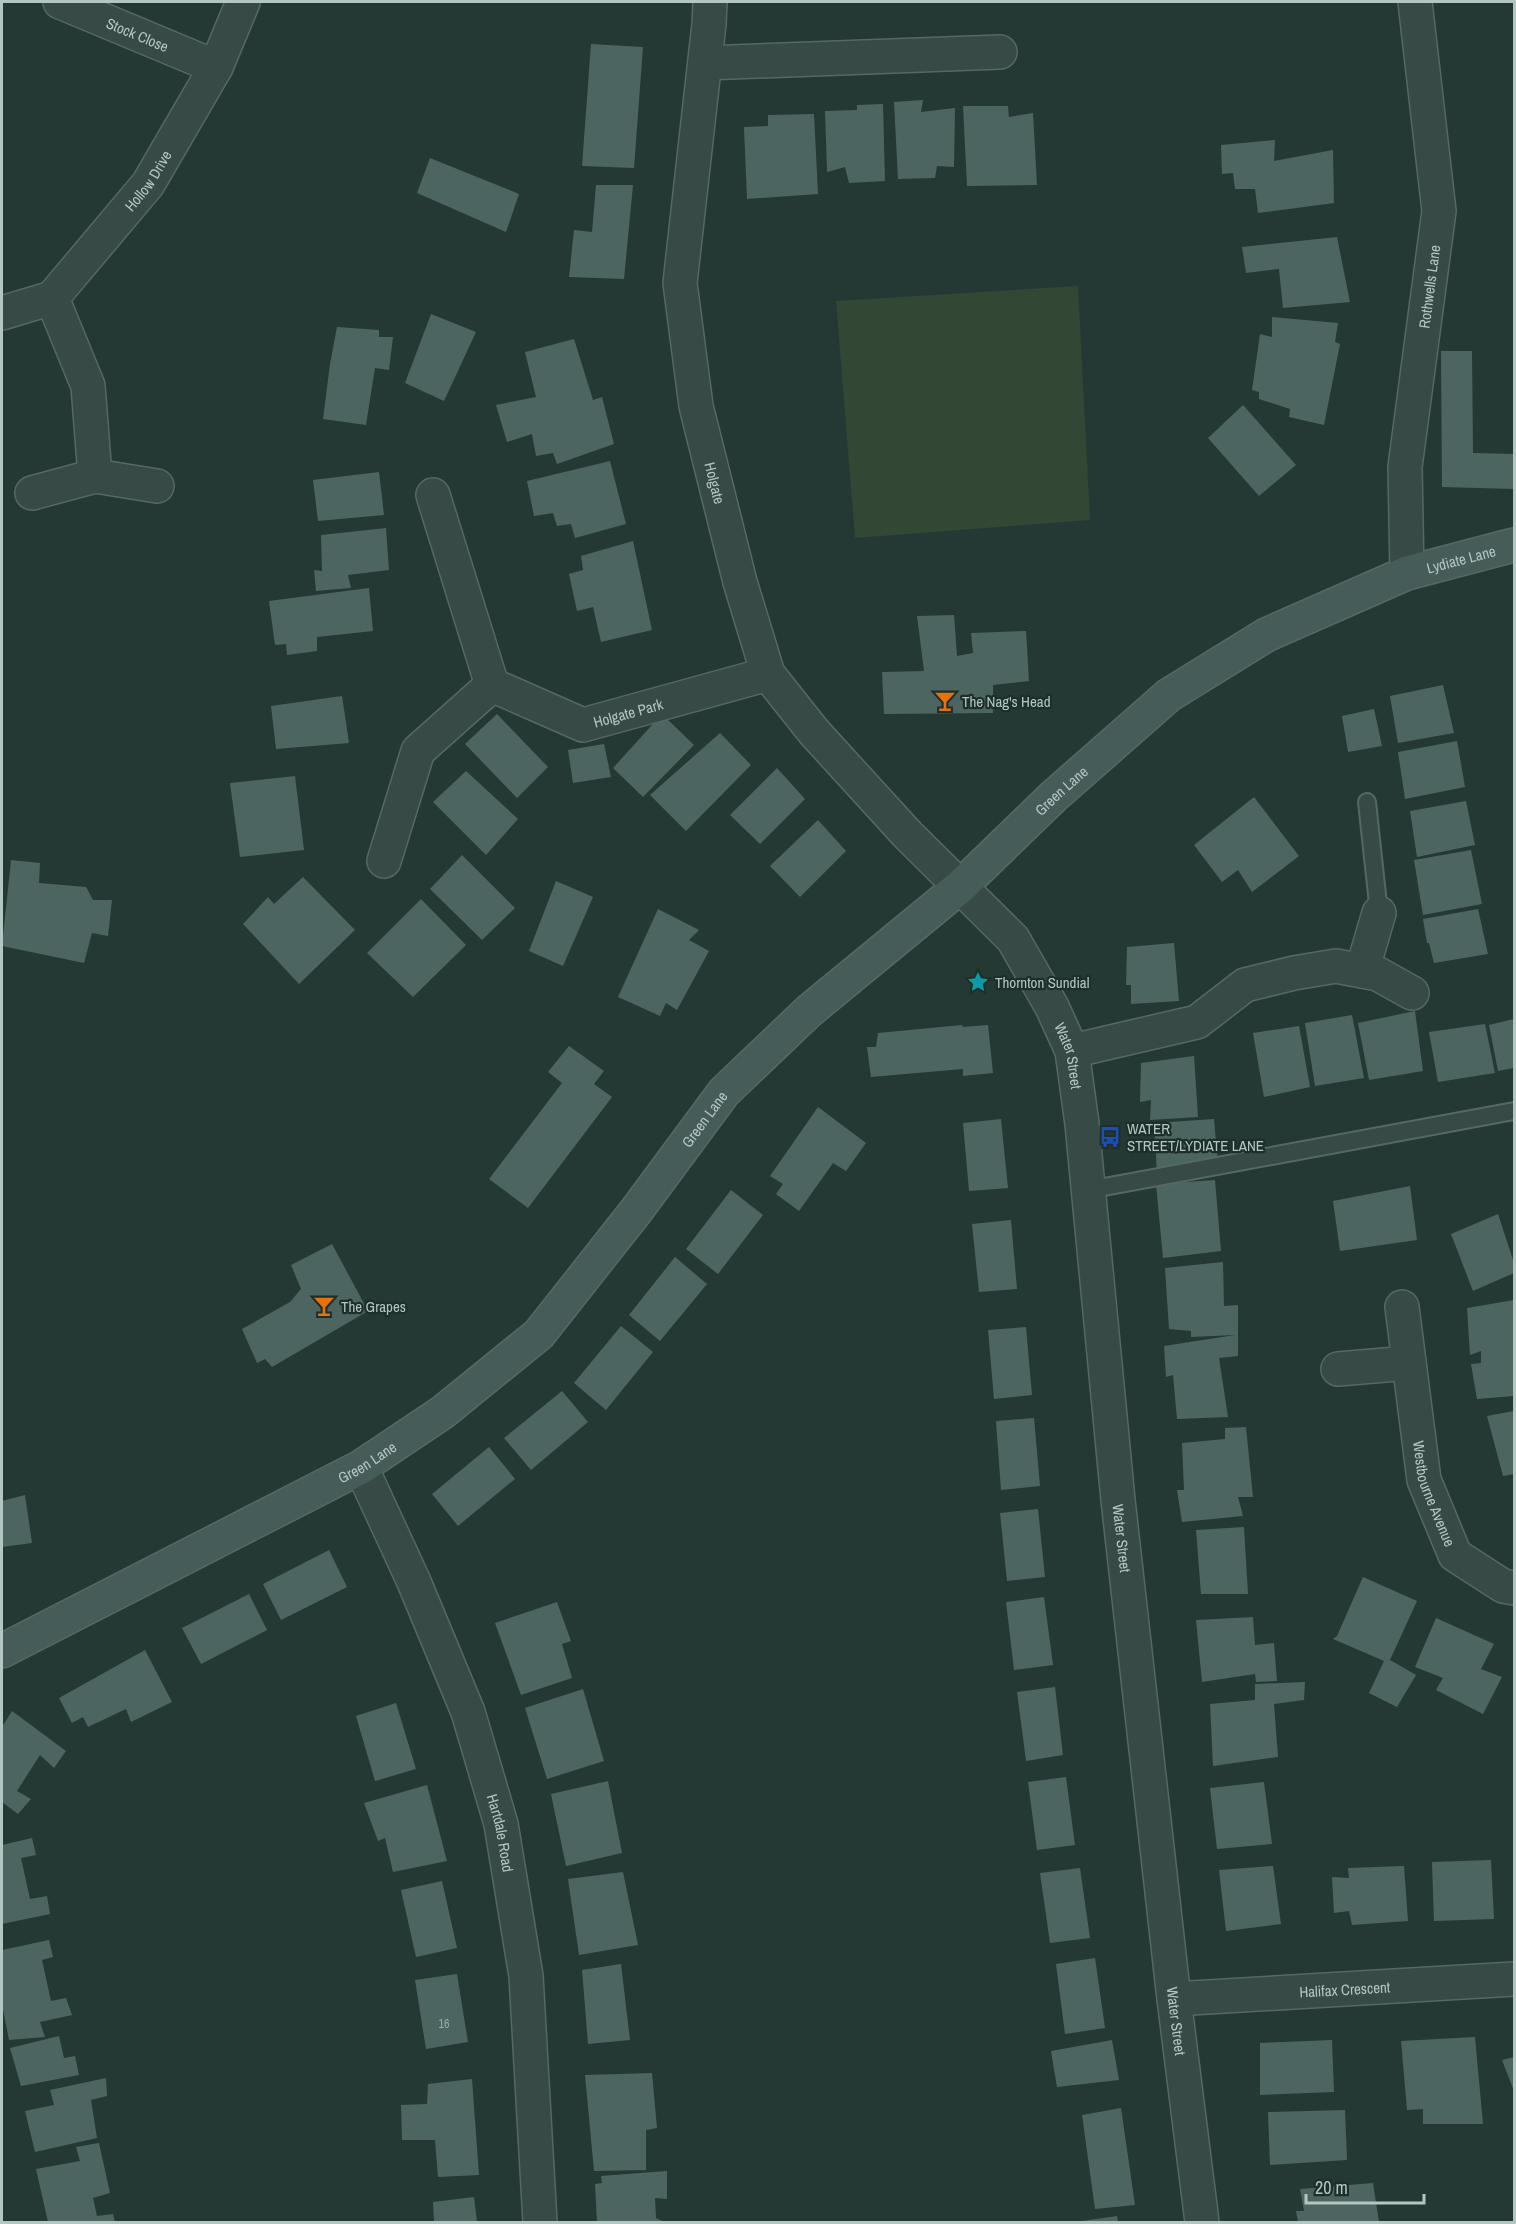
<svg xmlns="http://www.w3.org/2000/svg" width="1516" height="2224" viewBox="0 0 1516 2224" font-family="'Archivo Narrow',sans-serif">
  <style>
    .green { fill: #334735 }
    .building { fill: #4d6560 }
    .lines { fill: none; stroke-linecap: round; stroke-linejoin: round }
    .lane-casing { stroke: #566863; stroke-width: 20 }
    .street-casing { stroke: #566863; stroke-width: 36 }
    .secondary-casing { stroke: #566863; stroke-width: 36 }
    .lane { stroke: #384a45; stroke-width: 16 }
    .street { stroke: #384a45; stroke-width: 33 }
    .secondary { stroke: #465c58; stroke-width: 33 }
    .labels { text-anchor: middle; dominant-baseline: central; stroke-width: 4.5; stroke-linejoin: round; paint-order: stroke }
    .number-label { font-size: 12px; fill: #9aaeaa }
    .street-label { font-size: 15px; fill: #b3c6c2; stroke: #1d2f2a }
    .poi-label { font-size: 15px; fill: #b3c6c2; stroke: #1d2f2a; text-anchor: start }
  </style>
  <rect width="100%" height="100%" fill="#243934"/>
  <polygon class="green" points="1078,286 1090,520 855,538 836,301"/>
  <g class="building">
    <polygon points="591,44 643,47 634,168 582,166"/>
    <polygon points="923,100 921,112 955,108 954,167 937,166 935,178 898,179 894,102"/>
    <polygon points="883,104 885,181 849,183 845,167 827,172 825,111 857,110 857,105"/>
    <polygon points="963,106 1008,106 1009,117 1033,113 1037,185 967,186"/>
    <polygon points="814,114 818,194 747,199 744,127 768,126 768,115"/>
    <polygon points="1275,140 1274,161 1333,150 1334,203 1258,213 1255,189 1235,189 1233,173 1222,174 1221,145"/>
    <polygon points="430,158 519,194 506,232 417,193"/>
    <polygon points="596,185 633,185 624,279 569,277 574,230 592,232"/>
    <polygon points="1337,237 1350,302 1283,308 1279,269 1246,273 1242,247"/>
    <polygon points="431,314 476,332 444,401 405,383"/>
    <polygon points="1272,317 1338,323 1335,342 1340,344 1324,425 1289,417 1290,409 1259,399 1259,392 1252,390 1260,334 1272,337"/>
    <polygon points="337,327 379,330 379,337 393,337 389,370 375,368 366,425 323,419 330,364"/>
    <polygon points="574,339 593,400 602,397 614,444 557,464 553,453 536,456 532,434 507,442 496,405 536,397 525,352"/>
    <polygon points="1441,351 1472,351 1473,453 1514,454 1514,489 1442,487"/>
    <polygon points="1243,405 1296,465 1259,496 1208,438"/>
    <polygon points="610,461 626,524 575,538 571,524 557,526 553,513 534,516 527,481"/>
    <polygon points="379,472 384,515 318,521 313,480"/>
    <polygon points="386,528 389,570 348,575 351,588 316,591 314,570 322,571 321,535"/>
    <polygon points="633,541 652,630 601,642 593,607 577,611 569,574 583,570 581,556"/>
    <polygon points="369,588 373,631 317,637 317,651 287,655 286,644 275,645 269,601"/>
    <polygon points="954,615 957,656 973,653 971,633 1026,631 1029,681 993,685 993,713 884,714 882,672 924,671 917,616"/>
    <polygon points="1443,685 1454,733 1398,743 1390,696"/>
    <polygon points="342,696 349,743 276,749 271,706"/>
    <polygon points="1374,709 1382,746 1348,752 1342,716"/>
    <polygon points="497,714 548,767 517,798 465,744"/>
    <polygon points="662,714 694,745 643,797 613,768"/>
    <polygon points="720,733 751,765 686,831 650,795"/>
    <polygon points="1457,741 1465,787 1405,799 1398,752"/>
    <polygon points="604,744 611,777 573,783 568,750"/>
    <polygon points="777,768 805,799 760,844 730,815"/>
    <polygon points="466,771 518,819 486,855 433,802"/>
    <polygon points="295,776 304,850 240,857 230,783"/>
    <polygon points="1254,797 1299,856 1252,892 1238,870 1222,882 1194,845"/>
    <polygon points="1466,801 1475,845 1417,857 1410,811"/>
    <polygon points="818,820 846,851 800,897 770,866"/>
    <polygon points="1471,850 1482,904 1423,915 1414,860"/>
    <polygon points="462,855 515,908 482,940 430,889"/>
    <polygon points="11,860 40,863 39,883 86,887 93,900 112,900 108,936 92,933 84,963 2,946"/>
    <polygon points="303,877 355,930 299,984 243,924 268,897 274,904"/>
    <polygon points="556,881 593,897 563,966 529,951"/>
    <polygon points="421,899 466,945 413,997 367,953"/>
    <polygon points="658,909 699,930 689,940 709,951 677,1010 666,1003 660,1016 618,997"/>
    <polygon points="1478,909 1488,954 1434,963 1429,943 1427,943 1423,919"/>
    <polygon points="1174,943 1179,1001 1131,1004 1131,985 1126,985 1127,947"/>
    <polygon points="1415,1011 1423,1071 1369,1080 1358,1023"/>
    <polygon points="1352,1015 1364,1078 1315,1086 1305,1023"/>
    <polygon points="1514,1019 1514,1068 1498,1071 1489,1025"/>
    <polygon points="1485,1024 1495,1073 1438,1082 1429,1032"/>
    <polygon points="962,1025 963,1027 988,1025 993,1073 963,1076 963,1069 871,1077 867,1047 876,1047 878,1033"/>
    <polygon points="1299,1026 1310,1087 1264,1097 1253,1033"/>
    <polygon points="569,1046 604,1071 594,1084 612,1097 528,1208 489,1179 562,1083 548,1072"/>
    <polygon points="1194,1056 1198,1117 1150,1120 1151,1100 1140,1102 1141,1063"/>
    <polygon points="818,1107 866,1143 846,1171 833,1163 799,1211 776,1194 783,1184 770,1176"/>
    <polygon points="1001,1119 1008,1188 969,1191 963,1123"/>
    <polygon points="1214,1119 1218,1164 1157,1173 1154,1123"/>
    <polygon points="1215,1180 1221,1251 1163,1258 1156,1184"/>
    <polygon points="1410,1186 1417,1240 1340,1251 1333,1201"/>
    <polygon points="731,1190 763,1215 718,1274 686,1249"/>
    <polygon points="1498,1214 1514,1263 1514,1273 1473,1291 1451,1234"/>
    <polygon points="1011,1220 1017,1289 979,1292 972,1224"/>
    <polygon points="332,1244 368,1311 272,1367 265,1359 257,1363 242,1329 290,1302 301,1289 291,1265"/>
    <polygon points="675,1257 707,1284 660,1341 629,1315"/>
    <polygon points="1223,1262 1224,1306 1238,1305 1238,1356 1219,1358 1228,1417 1177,1419 1173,1375 1166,1377 1164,1346 1235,1335 1191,1337 1191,1331 1169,1329 1165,1268"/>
    <polygon points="1514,1300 1514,1396 1477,1399 1471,1364 1481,1363 1481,1351 1470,1355 1467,1308"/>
    <polygon points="621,1326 653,1352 606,1410 574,1383"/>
    <polygon points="1026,1327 1032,1395 994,1399 988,1330"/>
    <polygon points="562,1391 588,1422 531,1470 504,1438"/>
    <polygon points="1514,1411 1514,1474 1503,1476 1487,1416"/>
    <polygon points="1034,1418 1040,1486 1001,1490 996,1421"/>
    <polygon points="1246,1427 1253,1497 1238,1497 1243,1516 1182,1522 1177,1490 1184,1490 1182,1443 1225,1439 1225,1428"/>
    <polygon points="489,1447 515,1479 458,1526 432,1494"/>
    <polygon points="25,1495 32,1543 2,1547 2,1501"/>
    <polygon points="1038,1509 1045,1577 1007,1581 1000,1513"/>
    <polygon points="1244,1527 1248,1594 1201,1594 1196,1530"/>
    <polygon points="329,1550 347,1587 281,1620 263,1584"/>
    <polygon points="1363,1577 1417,1601 1390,1660 1416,1675 1397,1707 1369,1693 1384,1661 1333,1639 1337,1636"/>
    <polygon points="249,1594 267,1630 201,1664 182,1628"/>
    <polygon points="1044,1597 1053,1665 1014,1670 1006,1602"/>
    <polygon points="557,1602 571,1641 562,1644 572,1678 521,1695 495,1623"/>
    <polygon points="1253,1617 1255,1645 1274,1643 1277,1681 1256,1682 1255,1674 1202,1682 1196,1620"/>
    <polygon points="1436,1618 1494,1644 1481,1669 1502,1677 1483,1714 1436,1690 1443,1678 1415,1667"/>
    <polygon points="145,1650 172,1702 131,1722 126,1709 88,1727 83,1717 72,1723 59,1698"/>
    <polygon points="1305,1682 1304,1700 1274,1704 1278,1757 1213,1766 1210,1704 1255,1700 1255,1684"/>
    <polygon points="1055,1687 1063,1755 1026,1761 1017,1692"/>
    <polygon points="583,1689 604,1761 547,1779 525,1708"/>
    <polygon points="396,1703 416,1769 375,1781 356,1716"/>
    <polygon points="12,1711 66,1751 54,1768 40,1755 17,1791 31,1799 18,1814 2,1802 2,1727"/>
    <polygon points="1066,1777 1075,1845 1037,1850 1028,1782"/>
    <polygon points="608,1781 622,1853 566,1866 551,1794"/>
    <polygon points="1264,1782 1272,1844 1217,1849 1210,1788"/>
    <polygon points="427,1785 447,1861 393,1872 385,1838 378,1841 364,1803"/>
    <polygon points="32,1838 36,1855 21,1858 30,1899 47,1896 50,1914 2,1924 2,1845"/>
    <polygon points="1491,1860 1494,1919 1434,1921 1432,1862"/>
    <polygon points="1273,1866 1281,1924 1226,1931 1219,1870"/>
    <polygon points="1404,1866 1408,1921 1352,1925 1349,1911 1334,1913 1332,1877 1349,1878 1348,1868"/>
    <polygon points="1080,1868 1090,1938 1050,1943 1040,1873"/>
    <polygon points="623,1872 638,1945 579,1955 568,1879"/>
    <polygon points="442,1881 457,1948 416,1957 401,1890"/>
    <polygon points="49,1940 53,1957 42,1960 51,2001 66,1998 72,2015 40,2022 45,2037 9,2040 2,2004 2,1950"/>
    <polygon points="1095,1958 1105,2028 1065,2034 1056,1964"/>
    <polygon points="621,1964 630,2040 588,2044 582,1970"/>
    <polygon points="457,1974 468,2042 426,2049 415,1980"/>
    <polygon points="59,2036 64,2058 75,2056 79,2075 21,2086 10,2048"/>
    <polygon points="1475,2037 1483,2124 1423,2124 1423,2109 1407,2110 1401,2041"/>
    <polygon points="1112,2040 1119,2080 1057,2087 1051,2051"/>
    <polygon points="1332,2040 1334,2092 1260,2095 1260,2043"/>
    <polygon points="1514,2057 1514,2091 1502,2060"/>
    <polygon points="652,2073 657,2128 646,2130 646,2170 594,2171 585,2075"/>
    <polygon points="106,2078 107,2096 91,2100 97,2138 35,2152 25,2111 54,2105 50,2090"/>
    <polygon points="472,2079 479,2175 438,2177 435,2140 402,2140 401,2105 427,2104 428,2084"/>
    <polygon points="1121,2108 1135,2205 1095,2209 1082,2115"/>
    <polygon points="1345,2110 1347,2160 1270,2165 1268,2112"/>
    <polygon points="99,2143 110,2193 93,2198 97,2216 113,2214 115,2222 48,2222 36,2169 80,2161 76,2147"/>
    <polygon points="667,2171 667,2199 655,2198 656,2218 664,2222 597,2222 595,2184 602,2183 601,2176"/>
    <polygon points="1373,2183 1379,2222 1298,2222 1296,2211 1304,2211 1300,2189"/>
    <polygon points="474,2197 477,2222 434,2222 433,2202"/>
    <polygon points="1117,2216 1118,2222 1082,2222 1082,2221"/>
  </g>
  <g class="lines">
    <defs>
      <g id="lane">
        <polyline points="1367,802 1379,913"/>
        <polyline points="1088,1190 1514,1111"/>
      </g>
      <g id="street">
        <path id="s1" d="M 60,2 L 216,67"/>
        <path id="s2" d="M 710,2 L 709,24 L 680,283 L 696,406 L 740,582 L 768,674 L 814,732 L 908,835 L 1013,939 L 1052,1007 L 1072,1051 L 1082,1124 L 1118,1500 L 1174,1999 L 1202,2222"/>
        <polyline points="705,63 1000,52"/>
        <polyline points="52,298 88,386 95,476"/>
        <path id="s3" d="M 2,313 L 52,298 L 148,184 L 216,67 L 243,2"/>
        <polyline points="32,493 95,476 157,486"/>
        <path id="s4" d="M 433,495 L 492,685 L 583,725 L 768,674"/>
        <path id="s5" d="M 1407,573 L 1405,467 L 1439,211 L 1415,2"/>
        <polyline points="384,861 418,751 492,685"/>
        <polyline points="1362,971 1379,913"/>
        <polyline points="1072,1051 1197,1022 1245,985 1294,973 1336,966 1378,974 1412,993"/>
        <path id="s6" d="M 1402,1307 L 1424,1480 L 1455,1555 L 1503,1586 L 1514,1588"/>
        <polyline points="1338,1369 1409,1363"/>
        <path id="s7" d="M 361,1467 L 414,1582 L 468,1712 L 501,1824 L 526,1976 L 540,2222"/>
        <path id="s8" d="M 1174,1999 L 1514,1979"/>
      </g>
      <g id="secondary">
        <path id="s9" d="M 2,1651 L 361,1467 L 443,1412 L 539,1334 L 636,1211 L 724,1092 L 809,1011 L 961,886 L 1054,796 L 1169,695 L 1266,635 L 1407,573 L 1514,545"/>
      </g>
    </defs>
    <use href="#lane" class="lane-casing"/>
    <use href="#street" class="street-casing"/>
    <use href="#secondary" class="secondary-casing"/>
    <use href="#lane" class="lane"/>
    <use href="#street" class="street"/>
    <use href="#secondary" class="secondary"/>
  </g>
  <defs>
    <symbol id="bar-bare" viewBox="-9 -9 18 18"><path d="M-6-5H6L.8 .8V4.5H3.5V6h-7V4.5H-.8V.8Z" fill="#e8710a" stroke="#1d2f2a" stroke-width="2.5" paint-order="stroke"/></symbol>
    <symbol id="sight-bare" viewBox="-9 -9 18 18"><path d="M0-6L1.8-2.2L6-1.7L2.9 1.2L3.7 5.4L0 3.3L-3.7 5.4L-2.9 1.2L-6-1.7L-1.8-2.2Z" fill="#0f9aa8" stroke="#1d2f2a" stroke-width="2.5" paint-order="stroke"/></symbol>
    <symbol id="bus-bare" viewBox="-9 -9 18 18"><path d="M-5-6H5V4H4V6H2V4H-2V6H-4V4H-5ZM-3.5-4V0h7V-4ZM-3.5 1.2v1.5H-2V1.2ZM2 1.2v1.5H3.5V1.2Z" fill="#1a4fb4" stroke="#1d2f2a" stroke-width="2.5" paint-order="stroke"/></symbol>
  </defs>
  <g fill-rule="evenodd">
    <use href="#bar-bare" x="930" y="686" width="30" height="30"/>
    <use href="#sight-bare" x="963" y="967" width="30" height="30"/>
    <use href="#bus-bare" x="1095" y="1122" width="30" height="30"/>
    <use href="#bar-bare" x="309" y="1291" width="30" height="30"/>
  </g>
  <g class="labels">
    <g class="number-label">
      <text x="444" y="2024">16</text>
    </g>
    <g class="street-label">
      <text stroke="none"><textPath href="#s1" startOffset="84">Stock Close</textPath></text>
      <text stroke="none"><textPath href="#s3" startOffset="204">Hollow Drive</textPath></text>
      <text stroke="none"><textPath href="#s5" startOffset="288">Rothwells Lane</textPath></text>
      <text stroke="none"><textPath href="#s2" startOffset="486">Holgate</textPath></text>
      <text stroke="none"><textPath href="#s9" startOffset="1851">Lydiate Lane</textPath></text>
      <text stroke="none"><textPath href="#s4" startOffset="345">Holgate Park</textPath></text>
      <text stroke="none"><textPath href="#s9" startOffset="1383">Green Lane</textPath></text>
      <text stroke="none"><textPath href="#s2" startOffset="1176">Water Street</textPath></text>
      <text stroke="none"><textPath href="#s9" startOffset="897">Green Lane</textPath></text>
      <text stroke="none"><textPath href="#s9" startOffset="411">Green Lane</textPath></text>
      <text stroke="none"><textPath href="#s6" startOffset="190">Westbourne Avenue</textPath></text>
      <text stroke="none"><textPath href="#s2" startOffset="1662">Water Street</textPath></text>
      <text stroke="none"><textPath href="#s7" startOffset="393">Hartdale Road</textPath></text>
      <text stroke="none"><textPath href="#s8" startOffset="171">Halifax Crescent</textPath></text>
      <text stroke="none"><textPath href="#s2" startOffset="2148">Water Street</textPath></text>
    </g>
    <g class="poi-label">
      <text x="962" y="701">The Nag's Head</text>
      <text x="995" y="982">Thornton Sundial</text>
      <text x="1127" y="1128">WATER<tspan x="1127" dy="17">STREET/LYDIATE LANE</tspan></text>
      <text x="341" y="1306">The Grapes</text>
    </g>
  </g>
  <rect width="1516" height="2224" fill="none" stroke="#b3c6c2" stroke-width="6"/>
  <path d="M1306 2194v9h118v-9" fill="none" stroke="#b3c6c2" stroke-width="3"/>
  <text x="1315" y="2194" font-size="18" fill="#b3c6c2" stroke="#1d2f2a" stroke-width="4.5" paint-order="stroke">20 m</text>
</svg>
